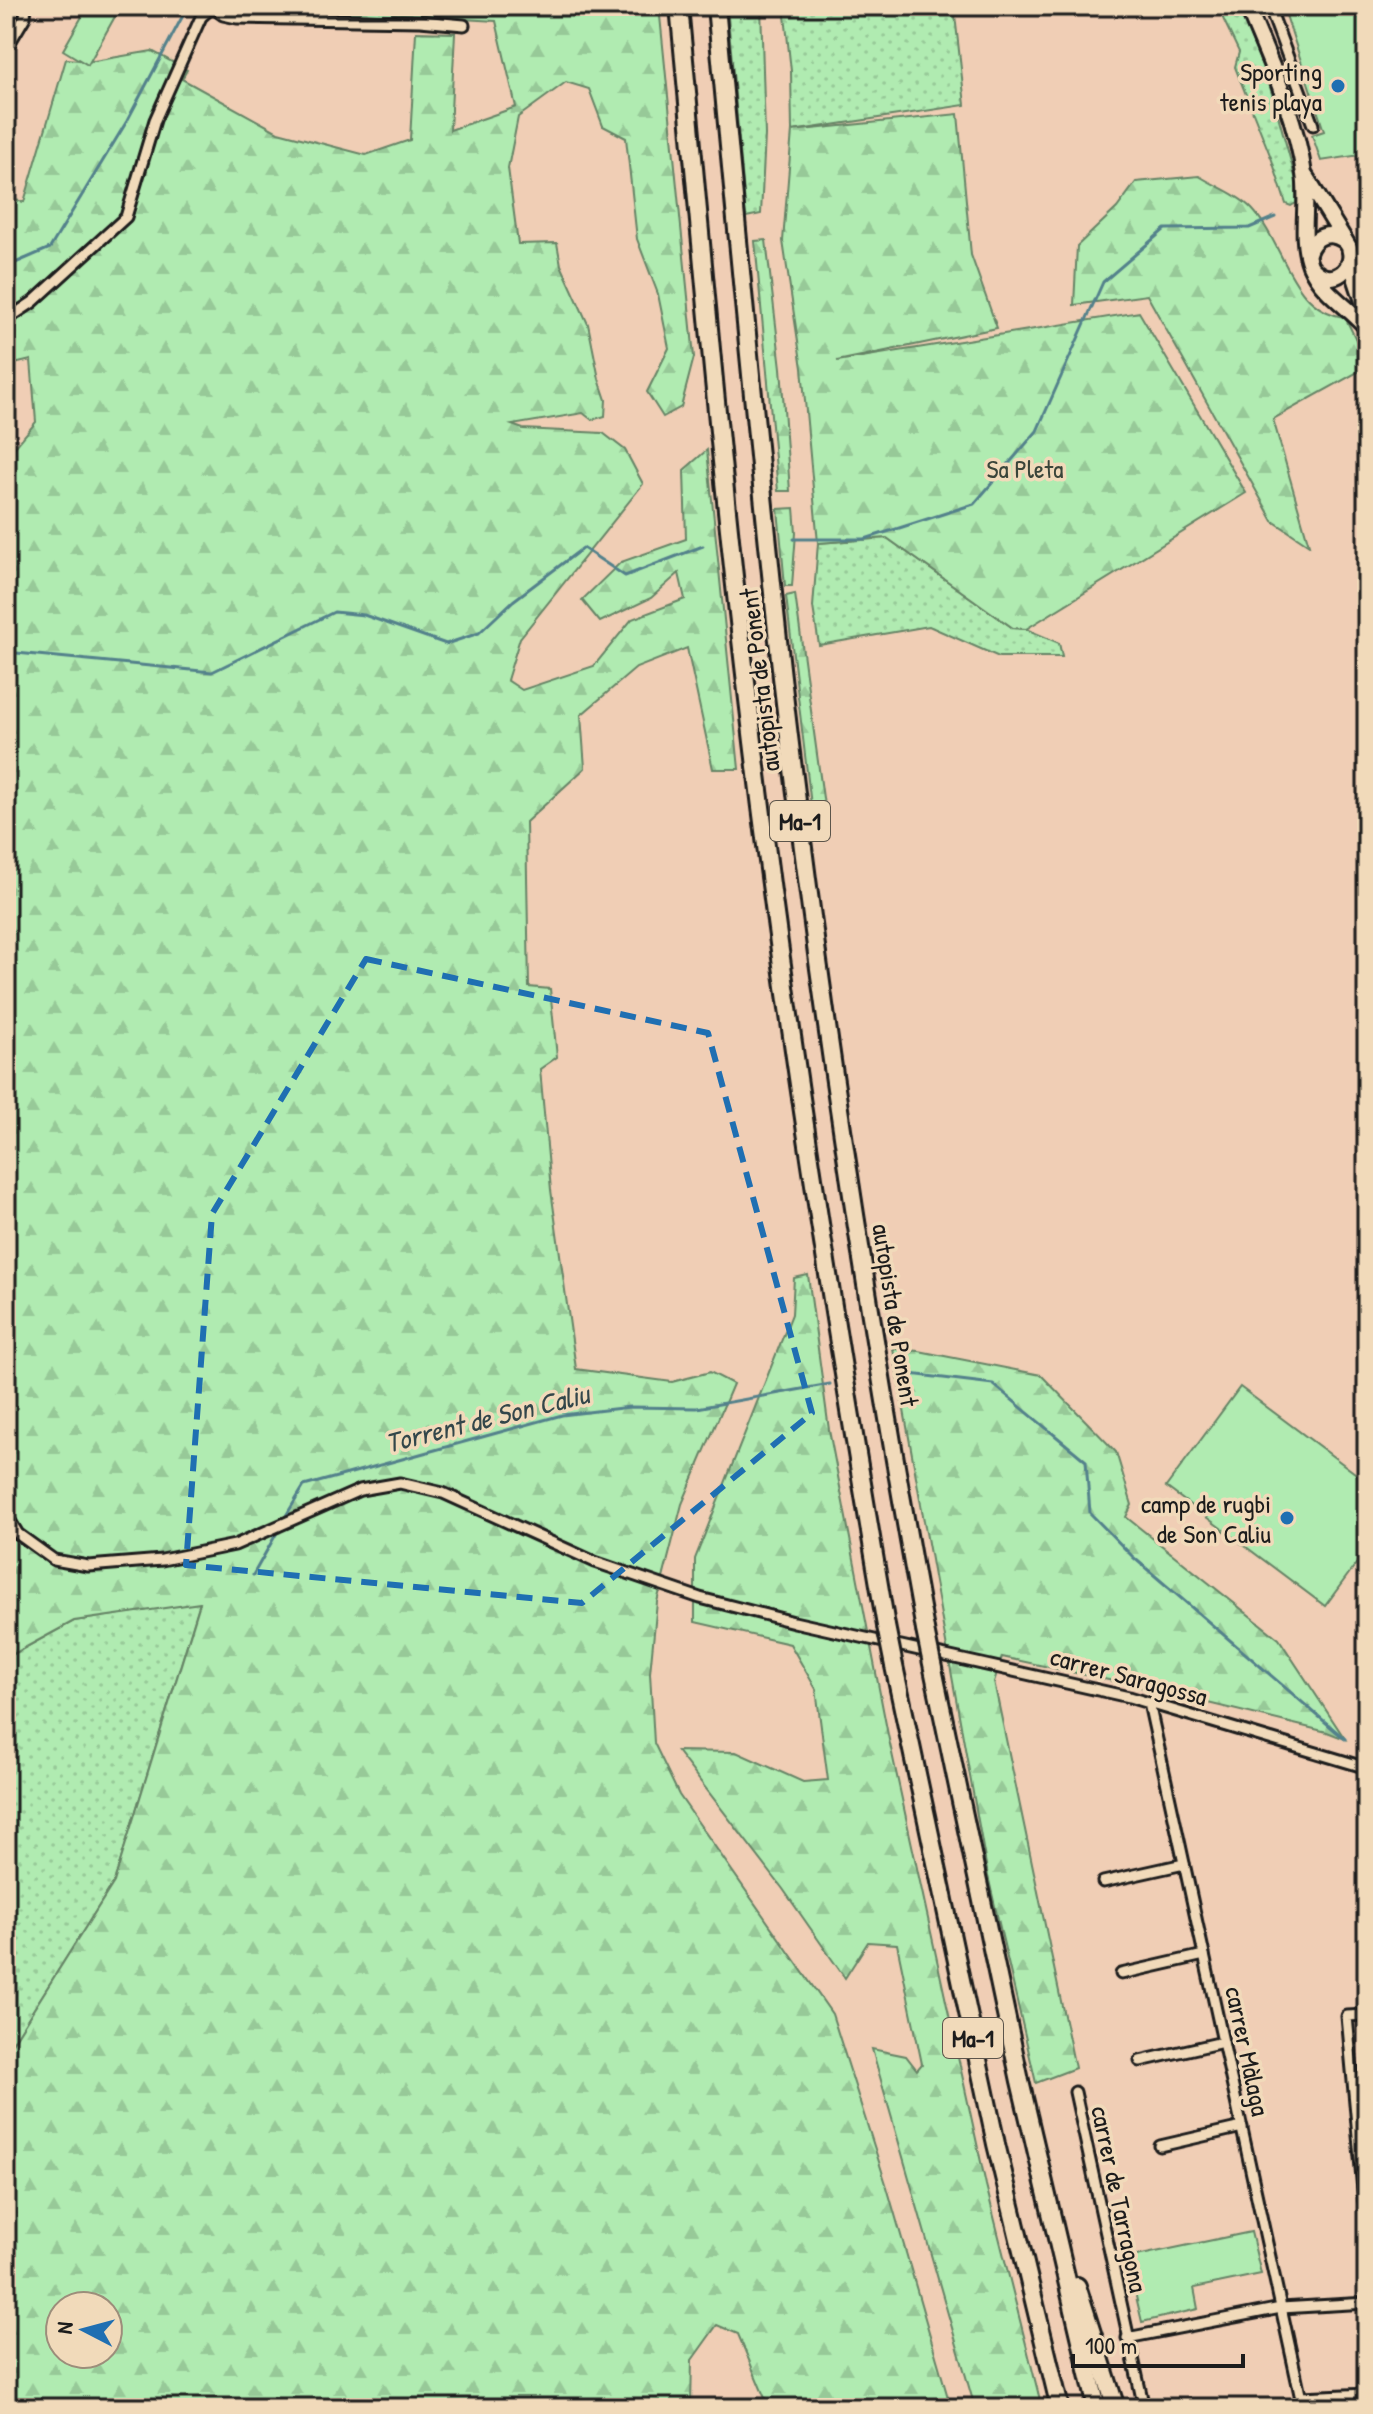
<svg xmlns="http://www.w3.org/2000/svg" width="1373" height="2414" viewBox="0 0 1373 2414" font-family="'Patrick Hand',sans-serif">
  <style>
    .grass { fill: url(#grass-dots); stroke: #668466; stroke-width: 2 }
    .forest { fill: url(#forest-firs); stroke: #668466; stroke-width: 2; fill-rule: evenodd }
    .green { fill: #b0ebb1; stroke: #668466; stroke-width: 2 }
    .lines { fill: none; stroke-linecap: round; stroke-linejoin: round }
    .stream { stroke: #53818b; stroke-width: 3 }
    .street-casing { stroke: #1c1c1c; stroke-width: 15 }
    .primary-casing { stroke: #1c1c1c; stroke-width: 20 }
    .highway-casing { stroke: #1c1c1c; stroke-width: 22 }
    .street { stroke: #f1daba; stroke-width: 9 }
    .primary { stroke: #f1daba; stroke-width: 14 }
    .highway { stroke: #f1daba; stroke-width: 16 }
    .highway-bridge-casing { stroke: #1c1c1c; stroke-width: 22; stroke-linecap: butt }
    .highway-bridge { stroke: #f1daba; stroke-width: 16 }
    .marked { fill: none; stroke: #1f6fb2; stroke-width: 6; stroke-dasharray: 16 10; stroke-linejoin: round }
    .poi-dot { fill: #1f6fb2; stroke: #f1daba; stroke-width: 3 }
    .labels { text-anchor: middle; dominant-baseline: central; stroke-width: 7; stroke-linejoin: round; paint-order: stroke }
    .shield { fill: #f1daba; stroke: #5c554b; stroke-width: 2 }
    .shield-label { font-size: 24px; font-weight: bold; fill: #1c1c1c }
    .poi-label { font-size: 26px; fill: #1c1c1c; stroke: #f1daba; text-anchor: end }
    .park-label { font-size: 26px; fill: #3a453a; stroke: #f1daba }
    .street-label { font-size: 26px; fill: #1c1c1c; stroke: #f1daba }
    .water-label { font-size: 28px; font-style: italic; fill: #33464a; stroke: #f1daba }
  </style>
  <defs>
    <pattern id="grass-dots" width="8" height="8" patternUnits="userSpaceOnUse" patternTransform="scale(2)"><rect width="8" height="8" fill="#b0ebb1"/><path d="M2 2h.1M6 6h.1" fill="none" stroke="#97c998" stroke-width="1.8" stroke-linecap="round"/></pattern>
    <pattern id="forest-firs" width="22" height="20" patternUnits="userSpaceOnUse" patternTransform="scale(2)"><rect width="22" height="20" fill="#b0ebb1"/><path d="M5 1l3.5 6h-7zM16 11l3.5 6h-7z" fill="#97c998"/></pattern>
  </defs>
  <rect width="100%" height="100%" fill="#f0ceb5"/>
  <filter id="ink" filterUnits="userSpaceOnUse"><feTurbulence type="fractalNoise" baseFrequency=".0125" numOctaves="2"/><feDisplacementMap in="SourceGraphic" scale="16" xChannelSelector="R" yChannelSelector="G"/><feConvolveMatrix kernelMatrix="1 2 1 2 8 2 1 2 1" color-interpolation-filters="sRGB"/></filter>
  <g filter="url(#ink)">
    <g class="grass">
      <polygon points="727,6 761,6 765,135 761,214 746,217"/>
      <polygon points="784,6 954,6 965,105 792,131 791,71"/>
      <polygon points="1217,6 1238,6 1269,83 1296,180 1296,203 1291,206 1286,204 1272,160 1235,67 1239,52"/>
      <polygon points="887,538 1013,628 1026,629 1059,643 1062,657 999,657 929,626 819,645 813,607 818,543"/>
      <polygon points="200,1602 114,1882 6,2053 6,1658 74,1621"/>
    </g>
    <g class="forest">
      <path d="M 240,6 L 659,6 L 694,357 L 681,407 L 663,417 L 647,392 L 669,348 L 658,294 L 637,239 L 626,138 L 603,126 L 589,89 L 566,82 L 518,117 L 508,168 L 518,244 L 557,243 L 561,265 L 588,324 L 599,379 L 606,400 L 605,416 L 592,420 L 583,413 L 512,425 L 523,429 L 603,433 L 625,450 L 643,484 L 520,638 L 507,680 L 522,690 L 594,666 L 632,619 L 685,599 L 679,573 L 651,598 L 600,622 L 582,600 L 621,562 L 686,539 L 684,470 L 707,450 L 739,769 L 713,769 L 687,648 L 636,668 L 581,715 L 585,768 L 526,822 L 529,987 L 550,989 L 557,1057 L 540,1069 L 551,1190 L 576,1369 L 672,1382 L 710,1372 L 733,1384 L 682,1504 L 657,1602 L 650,1673 L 654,1743 L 679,1795 L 832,2014 L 887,2187 L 951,2408 L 769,2408 L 738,2334 L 717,2325 L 692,2360 L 691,2405 L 699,2408 L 6,2408 L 6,2053 L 114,1882 L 200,1603 L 74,1621 L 6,1658 L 6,492 L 15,447 L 36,422 L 31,360 L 6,366 L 6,198 L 24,202 L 66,59 L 94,61 L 152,51 L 187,70 L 182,79 L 278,132 L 366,155 L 410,140 L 416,32 L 455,33 L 450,130 L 516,107 L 496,21 ZM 60,2306 L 108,2306 L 108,2354 L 60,2354 Z"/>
      <polygon points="958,114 971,255 997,328 837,361 1139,312 1246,493 1026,629 1013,628 887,538 818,543 802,368 783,241 792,131"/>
      <path d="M 1199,176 C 1215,186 1239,195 1252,209 C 1285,244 1290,310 1345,317 L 1367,362 L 1367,367 L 1273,419 L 1309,545 L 1273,521 L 1147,295 L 1074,305 L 1077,246 L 1117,208 L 1136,182 Z"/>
      <polygon points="766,240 781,368 790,491 778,491 755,241"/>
      <polygon points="794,508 796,533 792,586 785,586 778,509"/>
      <polygon points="795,594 826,820 813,822 786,596"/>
      <polygon points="808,1275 829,1430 888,1735 986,2185 1042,2408 975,2408 872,2049 906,2056 917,2070 922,2064 897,1944 868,1942 845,1978 783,1889 677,1751 736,1752 803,1782 828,1780 816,1689 790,1644 695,1622 695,1559 792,1314 794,1278"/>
      <polygon points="893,1349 919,1351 1041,1375 1116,1452 1132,1505 1126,1517 1279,1639 1345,1739 1327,1732 1150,1689 1002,1657 994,1682 1075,2068 1036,2083 988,1876"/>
    </g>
    <g class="green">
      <polygon points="88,6 110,6 118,11 88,65 63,50"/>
      <polygon points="1283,6 1357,6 1367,41 1367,154 1321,161 1312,135 1324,131"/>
      <polygon points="1240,1387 1367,1482 1367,1549 1325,1606 1166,1487"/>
      <polygon points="1251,2232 1261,2274 1194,2288 1198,2309 1142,2322 1127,2258"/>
    </g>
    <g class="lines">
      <g class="stream">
        <polyline points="6,267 50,248 127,121 188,6"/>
        <polyline points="794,539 865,539 974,504 1037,431 1103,282 1165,229 1249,228 1275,217"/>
        <polyline points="6,652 212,672 334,612 364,615 446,644 479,633 513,601 583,548 625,576 703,546"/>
        <polyline points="902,1373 993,1384 1086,1461 1090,1513 1133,1557 1345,1739"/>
        <polyline points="284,1519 304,1486 562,1415 630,1407 697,1408 830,1384"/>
        <polyline points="253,1575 279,1529"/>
      </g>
      <defs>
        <g id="street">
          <polyline points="211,6 223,15 237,18 420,21 464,25"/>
          <polyline points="1269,6 1313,125"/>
          <polyline points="6,49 25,17 26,6"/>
          <polyline points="6,320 33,302 126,217 155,120 201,17 212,7"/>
          <polyline points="6,1514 18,1534 54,1560 88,1566 162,1560 235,1545 360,1490 400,1483 443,1493 595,1562 700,1598 794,1622 1129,1697 1367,1768"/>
          <polyline points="1149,1703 1303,2408"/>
          <polyline points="1103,1882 1184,1864"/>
          <polyline points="1121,1974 1204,1955"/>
          <polyline points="1367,2015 1347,2016 1364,2201 1367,2204"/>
          <polyline points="1140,2061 1223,2042"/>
          <polyline points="1075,2092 1144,2408"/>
          <polyline points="1160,2146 1242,2127"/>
          <polyline points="1127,2338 1281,2308 1367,2303"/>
          <polyline points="1301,2397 1367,2394"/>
        </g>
        <g id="primary">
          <path d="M 1247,6 C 1269,60 1296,116 1304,174 C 1309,204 1299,237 1310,265 C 1322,293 1348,306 1367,328"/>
          <polyline points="1306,177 1349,247 1355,277 1367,313"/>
          <path d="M 1308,253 C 1314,235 1330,230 1345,241"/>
          <path d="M 1312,268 C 1327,285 1348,277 1351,255"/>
        </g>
        <g id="highway">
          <path d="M 679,6 C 701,240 721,475 749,708 C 785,1016 834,1321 886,1626"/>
          <path d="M 716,6 C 737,233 758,460 783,686 C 820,1002 868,1317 925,1630"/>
          <polyline points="894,1666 996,2144 1060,2408"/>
          <polyline points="936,1683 1020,2081 1097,2408"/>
          <polyline points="1077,2286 1116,2408"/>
        </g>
      </defs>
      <use href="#street" class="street-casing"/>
      <use href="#primary" class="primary-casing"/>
      <use href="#highway" class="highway-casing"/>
      <use href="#street" class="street"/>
      <use href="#primary" class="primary"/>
      <use href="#highway" class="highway"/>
      <defs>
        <g id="highway-bridge">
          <polyline points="886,1626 894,1666"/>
          <polyline points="925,1630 936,1683"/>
        </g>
      </defs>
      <use href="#highway-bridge" class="highway-bridge-casing"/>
      <use href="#highway-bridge" class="highway-bridge"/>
    </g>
  </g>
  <path class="marked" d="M 366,959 L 708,1033 L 812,1413 L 582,1603 L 186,1565 L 212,1214 Z"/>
  <g class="poi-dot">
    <circle cx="1338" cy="86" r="8"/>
    <circle cx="1287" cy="1518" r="8"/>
  </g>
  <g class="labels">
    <g class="shield">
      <rect x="770" y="801" width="60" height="40" rx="6"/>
      <rect x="943" y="2018" width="60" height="40" rx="6"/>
    </g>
    <g class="shield-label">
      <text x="800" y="821">Ma-1</text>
      <text x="973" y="2038">Ma-1</text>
    </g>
    <g class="poi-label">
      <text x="1322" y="71">Sporting<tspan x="1322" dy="30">tenis playa</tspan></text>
      <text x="1271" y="1503">camp de rugbi<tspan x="1271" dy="30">de Son Caliu</tspan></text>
    </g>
    <g class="park-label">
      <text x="1025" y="468">Sa Pleta</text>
    </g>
    <g class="street-label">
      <text transform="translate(759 680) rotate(-97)">autopista de Ponent</text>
      <text transform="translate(896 1315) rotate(81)">autopista de Ponent</text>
      <text transform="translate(1129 1676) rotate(15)">carrer Saragossa</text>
      <text transform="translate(1248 2051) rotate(78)">carrer Màlaga</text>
      <text transform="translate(1120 2199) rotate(78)">carrer de Tarragona</text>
    </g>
    <g class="water-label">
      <text transform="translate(487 1418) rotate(-14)">Torrent de Son Caliu</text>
    </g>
  </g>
  <rect width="1373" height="2414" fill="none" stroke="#f1daba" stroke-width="32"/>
  <rect x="16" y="16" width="1341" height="2382" fill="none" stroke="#1c1c1c" stroke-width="3" filter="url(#ink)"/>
  <g transform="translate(84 2330) rotate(276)"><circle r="38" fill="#f1daba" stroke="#9c8e7b" stroke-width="2"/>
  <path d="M0-6L14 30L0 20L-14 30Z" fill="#1f6fb2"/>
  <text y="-12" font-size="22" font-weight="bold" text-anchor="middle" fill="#1c1c1c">N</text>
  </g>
  <path d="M1073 2354v12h170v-12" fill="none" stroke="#1c1c1c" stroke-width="4"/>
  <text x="1085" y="2354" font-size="24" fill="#1c1c1c" stroke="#f1daba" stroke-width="6" paint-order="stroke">100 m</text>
</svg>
